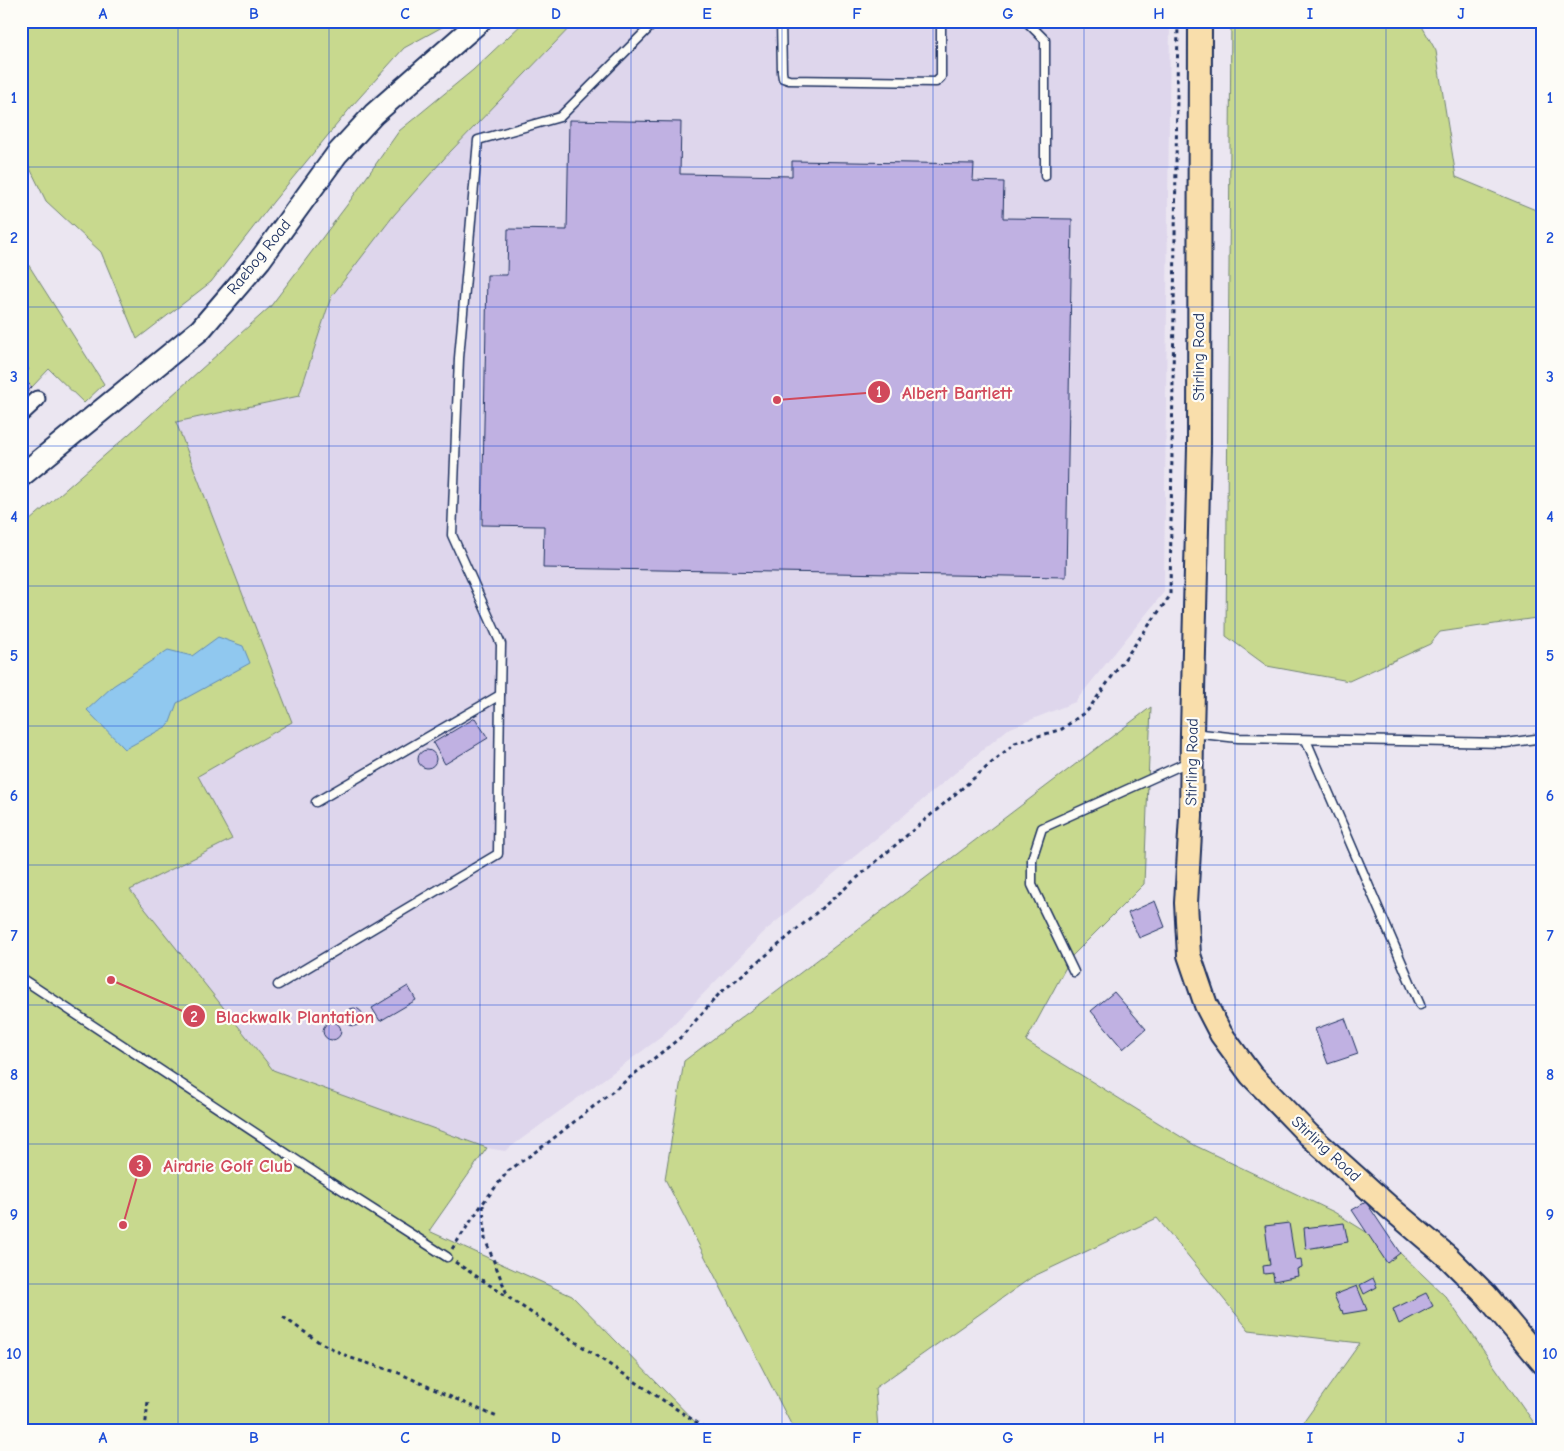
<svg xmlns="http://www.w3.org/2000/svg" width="1564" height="1451" viewBox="0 0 1564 1451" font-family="'Comic Neue',sans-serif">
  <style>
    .built { fill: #ded6ec }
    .green { fill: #c8d98e; stroke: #728476 }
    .water { fill: #90c8ef; stroke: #618bb5 }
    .building { fill: #c0b1e2; stroke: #1b2f5e }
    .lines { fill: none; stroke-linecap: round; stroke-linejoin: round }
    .service-casing { stroke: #1b2f5e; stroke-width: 11 }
    .minor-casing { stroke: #1b2f5e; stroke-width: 19 }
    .secondary-casing { stroke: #1b2f5e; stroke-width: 25 }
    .primary-casing { stroke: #1b2f5e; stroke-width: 26 }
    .path { stroke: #1b2f5e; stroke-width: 3; stroke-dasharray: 4 4; stroke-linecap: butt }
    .service { stroke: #fdfcf7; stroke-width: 8 }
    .minor { stroke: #fdfcf7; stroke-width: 15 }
    .secondary { stroke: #fdfcf7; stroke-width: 21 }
    .primary { stroke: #f9deab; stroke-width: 22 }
    .grid { fill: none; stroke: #1d4ed8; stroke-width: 1; stroke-opacity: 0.55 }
    .labels { text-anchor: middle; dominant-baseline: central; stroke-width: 4.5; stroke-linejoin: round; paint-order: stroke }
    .street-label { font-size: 16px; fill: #1b2f5e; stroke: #fdfcf7 }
    .leader { fill: none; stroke: #d1495b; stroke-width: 2 }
    .callout-dot { fill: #d1495b; stroke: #fdfcf7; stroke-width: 2 }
    .mark-label { font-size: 15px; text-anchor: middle; font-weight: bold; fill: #fff }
    .callout-label { font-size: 18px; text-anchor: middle; font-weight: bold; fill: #d1495b; stroke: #fdfcf7; stroke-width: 4.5; stroke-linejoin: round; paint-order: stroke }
    .neatline { fill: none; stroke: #1d4ed8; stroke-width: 2 }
    .grid-label { font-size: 16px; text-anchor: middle; font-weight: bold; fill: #1d4ed8 }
  </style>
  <rect width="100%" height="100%" fill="#ebe6f1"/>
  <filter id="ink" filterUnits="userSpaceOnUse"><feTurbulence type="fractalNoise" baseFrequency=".02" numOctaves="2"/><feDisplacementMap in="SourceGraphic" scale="10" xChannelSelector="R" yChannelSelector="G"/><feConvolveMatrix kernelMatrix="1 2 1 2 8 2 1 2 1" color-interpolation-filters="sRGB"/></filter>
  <g filter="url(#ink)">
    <polygon class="built" points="576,21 1170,21 1164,592 1075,702 1008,729 766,930 660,1038 505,1151 487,1148 273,1070 129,890 232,839 198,776 292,722 176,422 299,396 331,297 394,215 450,152"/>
    <g class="green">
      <polygon points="21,21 453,21 404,48 352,106 273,202 211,282 137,339 101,252 46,201 21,150"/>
      <polygon points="525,21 576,21 450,152 394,215 331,297 299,396 176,422 292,722 198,776 232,839 130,890 273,1070 487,1148 429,1231 572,1296 703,1430 21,1430 21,528 128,435 270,307 347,205 399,131 473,70"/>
      <polygon points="1231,21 1419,21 1436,51 1456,177 1543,213 1543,617 1440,632 1430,644 1349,681 1267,666 1226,636"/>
      <polygon points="21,253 104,384 84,403 49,369 32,387 22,378 29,369 21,362"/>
      <polygon points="1151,707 1144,884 1072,956 1026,1041 1196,1146 1334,1212 1400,1253 1446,1297 1539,1430 1298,1430 1360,1343 1249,1330 1157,1218 1032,1277 875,1388 878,1430 794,1430 665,1179 684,1061"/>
    </g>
    <polygon class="water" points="218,637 243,646 250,663 177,703 169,725 125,749 87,710 113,686 168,650 192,656"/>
    <g class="building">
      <polygon points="569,120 681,122 680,174 792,176 792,161 974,164 973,181 1004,182 1003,218 1072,219 1066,577 543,568 544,526 482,525 487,275 507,275 508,229 567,230"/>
      <polygon points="21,377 32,387 21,399"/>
      <polygon points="475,718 488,738 445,764 433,743"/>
      <circle cx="427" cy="759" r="9"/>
      <polygon points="1155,901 1165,927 1139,938 1128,913"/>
      <polygon points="408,986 416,1000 380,1021 372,1008"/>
      <polygon points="1114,992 1146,1029 1123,1049 1091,1011"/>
      <circle cx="354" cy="1017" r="9"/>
      <polygon points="1345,1018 1358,1054 1328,1064 1315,1029"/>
      <circle cx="332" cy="1031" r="9"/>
      <polygon points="1366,1202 1400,1253 1387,1263 1352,1210"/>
      <polygon points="1289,1223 1295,1260 1301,1259 1302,1267 1297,1269 1298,1276 1274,1281 1273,1273 1264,1274 1263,1266 1270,1265 1265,1226"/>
      <polygon points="1344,1223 1348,1242 1306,1249 1304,1228"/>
      <polygon points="1373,1278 1377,1287 1364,1294 1360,1285"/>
      <polygon points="1357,1286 1367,1310 1343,1314 1342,1310 1341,1311 1334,1295"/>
      <polygon points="1426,1293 1433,1306 1399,1324 1393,1309"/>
    </g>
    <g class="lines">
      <defs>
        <g id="service">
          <polyline points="781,21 782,72 783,78 789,80 936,82 941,77 941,21"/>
          <polyline points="1026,21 1045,40 1045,176"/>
          <polyline points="1193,733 1238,738 1506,743 1543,738"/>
          <polyline points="1306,740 1420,1005"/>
          <polyline points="316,802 500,695 501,644 452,535 459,358 478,140 560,117 656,21"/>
          <polyline points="1074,972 1032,885 1032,859 1042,828 1188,762"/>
          <polyline points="21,978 319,1175 447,1257"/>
          <polyline points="278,985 498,854 500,695"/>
        </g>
        <polyline id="minor" points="21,414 37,399"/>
        <polyline id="secondary" points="21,476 200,330 260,260 337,154 374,114 480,21"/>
        <polyline id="primary" points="1200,21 1199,447 1192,732 1191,816 1186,903 1189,955 1206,1005 1221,1034 1251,1075 1309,1135 1389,1207 1448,1257 1486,1295 1543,1363"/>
      </defs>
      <use href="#service" class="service-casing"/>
      <use href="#minor" class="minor-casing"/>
      <use href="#secondary" class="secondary-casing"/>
      <use href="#primary" class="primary-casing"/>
      <g class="path">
        <polyline points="483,1205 485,1239 507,1294"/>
        <polyline points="452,1249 483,1203 508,1171 545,1145 681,1037 720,993 775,948 1015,743 1062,729 1088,710 1170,596 1178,21"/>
        <polyline points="455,1262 708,1430"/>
        <polyline points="283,1317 319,1342 351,1358 399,1373 442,1393 497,1417"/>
        <polyline points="145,1430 148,1401"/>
      </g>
      <use href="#service" class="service"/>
      <use href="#minor" class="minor"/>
      <use href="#secondary" class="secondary"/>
      <use href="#primary" class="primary"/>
    </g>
  </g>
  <path class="grid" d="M 178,21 L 178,1430M 329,21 L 329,1430M 480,21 L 480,1430M 631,21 L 631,1430M 782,21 L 782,1430M 933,21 L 933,1430M 1084,21 L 1084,1430M 1235,21 L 1235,1430M 1386,21 L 1386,1430M 21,167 L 1543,167M 21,307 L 1543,307M 21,446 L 1543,446M 21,586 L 1543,586M 21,726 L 1543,726M 21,865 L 1543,865M 21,1005 L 1543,1005M 21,1144 L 1543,1144M 21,1284 L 1543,1284"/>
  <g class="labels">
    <g class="street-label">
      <text transform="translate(259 257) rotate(-51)">Raebog Road</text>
      <text transform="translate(1199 357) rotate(-90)">Stirling Road</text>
      <text transform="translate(1192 762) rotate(-89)">Stirling Road</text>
      <text transform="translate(1326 1149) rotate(43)">Stirling Road</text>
    </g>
  </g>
  <path class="leader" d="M777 400L879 392M111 980L194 1016M123 1225L140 1166"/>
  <g class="callout-dot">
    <circle cx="777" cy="400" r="5"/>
    <circle cx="111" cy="980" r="5"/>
    <circle cx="123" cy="1225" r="5"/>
    <circle cx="879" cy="392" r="12"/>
    <circle cx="194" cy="1016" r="12"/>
    <circle cx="140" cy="1166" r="12"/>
  </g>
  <g class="mark-label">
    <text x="879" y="397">1</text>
    <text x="194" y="1022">2</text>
    <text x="140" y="1171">3</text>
  </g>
  <g class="callout-label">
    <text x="957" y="399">Albert Bartlett</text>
    <text x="295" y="1023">Blackwalk Plantation</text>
    <text x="228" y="1172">Airdrie Golf Club</text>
  </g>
  <rect width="1564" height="1451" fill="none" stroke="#fdfcf7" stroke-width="55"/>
  <rect x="28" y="28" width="1508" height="1396" class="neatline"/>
  <g class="grid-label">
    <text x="103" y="19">A</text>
    <text x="254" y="19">B</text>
    <text x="405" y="19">C</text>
    <text x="556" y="19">D</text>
    <text x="707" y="19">E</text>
    <text x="857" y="19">F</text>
    <text x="1008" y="19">G</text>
    <text x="1159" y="19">H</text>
    <text x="1310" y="19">I</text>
    <text x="1461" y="19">J</text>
    <text x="14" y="103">1</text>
    <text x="1550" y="103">1</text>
    <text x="14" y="243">2</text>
    <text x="1550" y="243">2</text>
    <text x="14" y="382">3</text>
    <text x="1550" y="382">3</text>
    <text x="14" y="522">4</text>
    <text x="1550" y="522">4</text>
    <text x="14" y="661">5</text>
    <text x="1550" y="661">5</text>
    <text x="14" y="801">6</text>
    <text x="1550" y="801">6</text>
    <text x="14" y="941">7</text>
    <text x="1550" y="941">7</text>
    <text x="14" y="1080">8</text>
    <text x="1550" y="1080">8</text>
    <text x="14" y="1220">9</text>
    <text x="1550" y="1220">9</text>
    <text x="14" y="1359">10</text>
    <text x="1550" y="1359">10</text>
    <text x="103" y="1443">A</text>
    <text x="254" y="1443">B</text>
    <text x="405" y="1443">C</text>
    <text x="556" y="1443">D</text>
    <text x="707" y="1443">E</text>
    <text x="857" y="1443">F</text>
    <text x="1008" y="1443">G</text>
    <text x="1159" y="1443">H</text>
    <text x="1310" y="1443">I</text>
    <text x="1461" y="1443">J</text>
  </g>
</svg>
